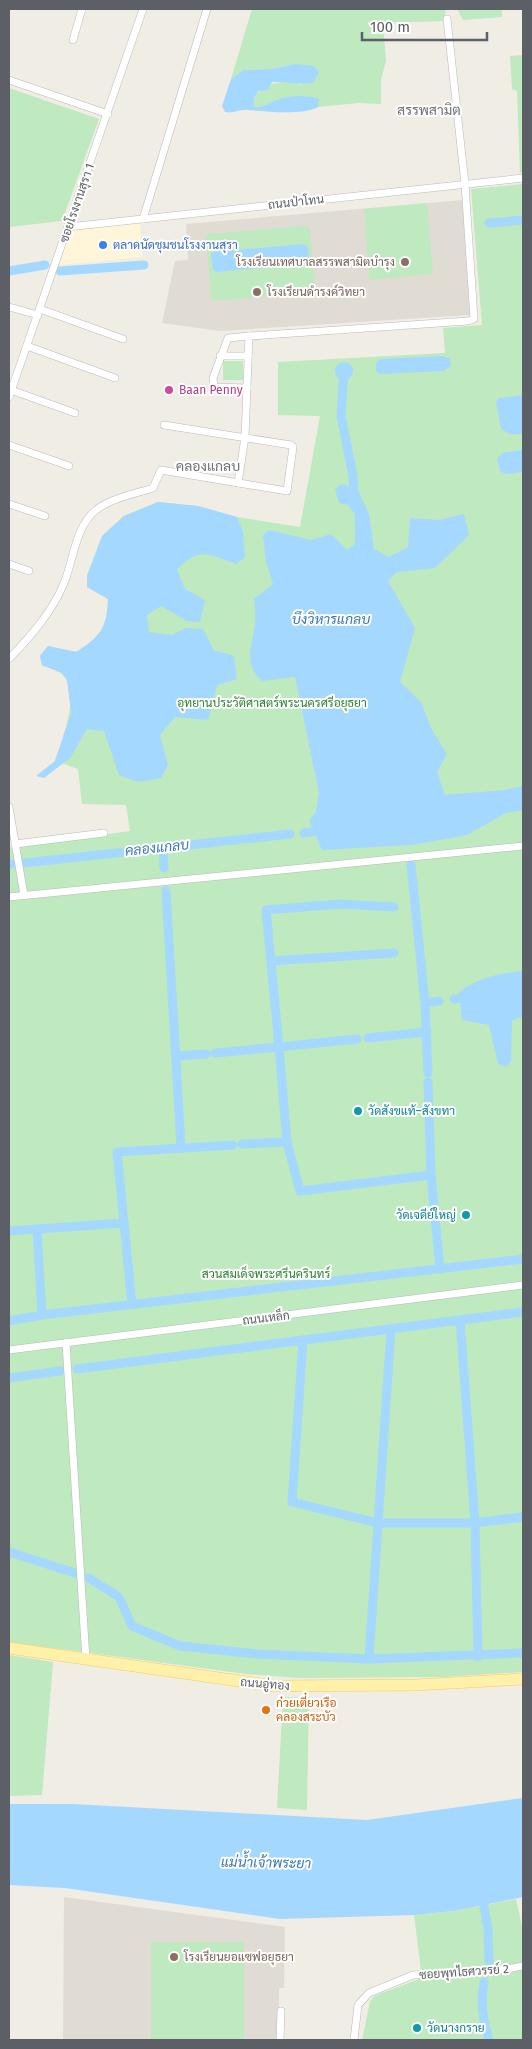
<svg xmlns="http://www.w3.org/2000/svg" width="532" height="2049" viewBox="0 0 532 2049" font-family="'Fira Sans',Sarabun,sans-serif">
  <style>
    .commercial { fill: #fff6da }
    .education { fill: #e0dcd3 }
    .green { fill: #bfe9bf }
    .water { fill: #a5d8ff }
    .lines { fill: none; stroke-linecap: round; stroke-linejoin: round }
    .canal { stroke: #a5d8ff; stroke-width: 9 }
    .minor-casing { stroke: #b7babf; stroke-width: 8 }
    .primary-casing { stroke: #facb53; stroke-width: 12 }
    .minor { stroke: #fff; stroke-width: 7 }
    .primary { stroke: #fff1aa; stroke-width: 11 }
    .shop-dot { fill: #3f7fe0; stroke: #fff; stroke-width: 2 }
    .education-dot { fill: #8d6e63; stroke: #fff; stroke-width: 2 }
    .hotel-dot { fill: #d1479c; stroke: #fff; stroke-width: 2 }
    .culture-dot { fill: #0f9aa8; stroke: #fff; stroke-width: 2 }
    .food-dot { fill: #e8710a; stroke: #fff; stroke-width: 2 }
    .labels { text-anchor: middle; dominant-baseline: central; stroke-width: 4; stroke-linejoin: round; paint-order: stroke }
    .street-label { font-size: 12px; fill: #5c6066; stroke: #fff }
    .shop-label { font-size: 12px; fill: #366cbe; stroke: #fff; text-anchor: start }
    .education-label { font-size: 12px; fill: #785e54; stroke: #fff; text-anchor: start }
    .hotel-label { font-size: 12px; fill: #b23c85; stroke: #fff; text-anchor: start }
    .park-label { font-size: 12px; fill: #2f8232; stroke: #fff }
    .culture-label { font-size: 12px; fill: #0d838f; stroke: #fff; text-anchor: start }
    .food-label { font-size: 12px; fill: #c56008; stroke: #fff; text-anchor: start }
    .neighbourhood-label { font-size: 14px; fill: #6d7278; stroke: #fff }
    .water-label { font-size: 14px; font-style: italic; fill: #3a78b8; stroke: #fff }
  </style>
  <rect width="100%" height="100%" fill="#f0ede4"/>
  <polygon class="commercial" points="140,222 142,257 59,265 70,232 74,228"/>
  <g class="education">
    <polygon points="463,200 472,312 470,315 220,331 162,323 175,261 188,260 186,224"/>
    <polygon points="64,1897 285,1927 284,1988 279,1988 279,2040 63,2040"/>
  </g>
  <g class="green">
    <path d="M 252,9 L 446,9 L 444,21 L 383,23 L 386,61 L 381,80 L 381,104 L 358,103 L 318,107 L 318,100 L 278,99 L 261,108 L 254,107 L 254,97 C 267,81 283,80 302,85 L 295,64 L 271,69 L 244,70 L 231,79 Z"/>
    <polygon points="457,9 502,9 502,17 463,20"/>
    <polygon points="523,55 523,172 520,173 517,91 512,89 510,56"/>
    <polygon points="9,88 99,119 62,221 9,227"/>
    <path d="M 523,184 L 523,1672 L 443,1677 L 299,1678 L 246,1674 L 9,1642 L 9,848 L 130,831 L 126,805 L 82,804 L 78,769 L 55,761 C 62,740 81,694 63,675 C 58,670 48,668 42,665 L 40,656 L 48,646 L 77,652 C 101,636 107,628 108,599 L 87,587 L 87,576 L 102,536 L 124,516 L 158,502 L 198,506 L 237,517 L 300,527 L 320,416 L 278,415 L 278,362 L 445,353 L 443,328 L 482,325 L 471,189 Z"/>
    <polygon points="427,203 433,274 369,280 364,209"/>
    <polygon points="306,226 310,229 315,290 312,293 214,301 211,298 206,236 208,234"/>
    <rect x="223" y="361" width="20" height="19"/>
    <polygon points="9,1655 53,1662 42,1795 9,1796"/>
    <polygon points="283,1697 309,1698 307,1810 277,1808"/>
    <polygon points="516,1899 523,1931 523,2040 362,2040 370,2002 374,1996 422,1978 414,1915 454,1911"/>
    <rect x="151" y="1942" width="93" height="98"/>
  </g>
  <g class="water">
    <path d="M 295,64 L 314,66 L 319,72 L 313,83 C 300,85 286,82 272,82 L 268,90 L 259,91 L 254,97 L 254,107 C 263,108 268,104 276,100 C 287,96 309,94 319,99 L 318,107 C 301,116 266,111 248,110 C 239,109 233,114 225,112 L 222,106 L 231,79 L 244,70 L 271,69 Z"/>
    <polygon points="304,244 308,247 309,260 304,264 216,272 213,270 211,254 214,252"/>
    <polygon points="443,356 450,359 451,366 443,371 380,374 376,371 376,363 380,359"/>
    <circle cx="344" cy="371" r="9"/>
    <polygon points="523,395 523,434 510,434 501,429 496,402 499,398"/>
    <polygon points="523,450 523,472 505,474 500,471 497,459 502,453"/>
    <path d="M 342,484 L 357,488 L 369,514 L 374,549 L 389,557 L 408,547 L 410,518 L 438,520 L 464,514 L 469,535 L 435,568 L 397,572 L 388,581 L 415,628 L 400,682 L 421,702 L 431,728 L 447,754 L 437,772 L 445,795 L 504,790 L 523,786 L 523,810 L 506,813 L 467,835 L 412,845 L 322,850 L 309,820 L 316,812 L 319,793 L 295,677 L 262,681 C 242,664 253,645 255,623 C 256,615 255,607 254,599 L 273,584 L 266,562 L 263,535 L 269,530 L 311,540 L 331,534 L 347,550 L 355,544 L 355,514 L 348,505 L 339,503 L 335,489 Z"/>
    <path d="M 158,502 L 198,506 L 237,517 L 243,531 L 245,557 L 236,564 C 209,554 198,546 177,570 L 185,589 L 205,600 L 200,622 L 187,621 L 161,606 L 147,615 L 149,632 L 172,635 L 185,628 L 203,629 L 214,650 L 234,656 L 237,679 L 217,685 L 208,720 L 175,717 L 160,735 L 168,765 L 161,778 L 138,782 L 119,775 L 104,731 L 87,729 L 71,757 L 44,778 L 36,776 L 55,761 L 71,713 L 67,680 L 62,673 L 42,665 L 40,656 L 48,646 L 76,652 C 100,637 107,628 108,599 L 87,587 L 87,576 L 102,536 L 124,516 Z"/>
    <path d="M 523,971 L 523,1016 L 512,1021 L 511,1061 L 506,1067 L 498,1064 L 489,1025 L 462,1020 L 459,992 C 479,977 499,973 523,971 Z"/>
    <polygon points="523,1798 523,1897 454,1911 414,1915 280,1919 65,1888 9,1885 9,1804 73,1804 367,1820"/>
  </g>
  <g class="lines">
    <g class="canal">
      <polyline points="489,223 523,220"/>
      <polyline points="9,271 45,265"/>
      <polyline points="60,271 144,265"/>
      <polyline points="344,372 341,416 353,475 354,497"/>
      <polyline points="304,833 323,830"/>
      <polyline points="163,849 164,868"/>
      <polyline points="24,863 290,834"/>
      <polyline points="9,864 11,864"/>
      <polyline points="411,865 425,1003 428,1073"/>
      <polyline points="166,891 181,1147"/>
      <polyline points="271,961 394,953"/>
      <polyline points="454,999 471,997"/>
      <polyline points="425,1003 439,1001"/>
      <polyline points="368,1038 427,1032"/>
      <polyline points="357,1039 279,1047 266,910 340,904 394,907"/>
      <polyline points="215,1053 279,1047 287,1142"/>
      <polyline points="176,1056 206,1054"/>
      <polyline points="242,1144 287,1142 300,1191 431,1175 428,1082"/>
      <polyline points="431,1175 440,1269"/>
      <polyline points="124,1223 132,1305"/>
      <polyline points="37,1229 42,1315"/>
      <polyline points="9,1231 124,1223 117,1152 233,1145"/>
      <polyline points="460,1320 475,1523 478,1657"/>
      <polyline points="9,1321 42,1315 523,1259"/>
      <polyline points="303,1340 292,1502 378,1523 475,1523 523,1517"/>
      <polyline points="77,1369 523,1312"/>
      <polyline points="9,1378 60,1371"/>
      <polyline points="9,1552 75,1573"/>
      <polyline points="89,1578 119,1597 132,1626 180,1646 257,1654 369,1659 523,1653"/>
      <polyline points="369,1659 391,1329"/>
      <polyline points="482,1895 488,1929 489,1962"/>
      <path d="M 484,1982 C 480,2004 483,2019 489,2040"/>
    </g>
    <defs>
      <g id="minor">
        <polyline points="73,40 82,9"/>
        <polyline points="9,80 108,114"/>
        <polyline points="143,219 207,9"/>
        <polyline points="68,227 523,178"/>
        <polyline points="9,307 38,315"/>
        <polyline points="40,309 123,339"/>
        <polyline points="27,346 115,378"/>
        <polyline points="220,356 248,356"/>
        <polyline points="247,388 214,387 213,378 228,338 249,336"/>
        <polyline points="11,390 75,413"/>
        <polyline points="9,397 143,9"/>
        <polyline points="9,445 69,466"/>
        <polyline points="238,483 245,437 249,336 468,321 474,319 465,184 447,19"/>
        <polyline points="9,504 45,516"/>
        <polyline points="9,564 29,571"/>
        <path d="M 9,659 C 30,637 53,611 64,583 C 74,559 75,527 96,510 C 112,498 134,494 153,488 L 161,470 L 287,491 L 293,447 L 291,445 L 164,425"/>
        <polyline points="9,807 24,895"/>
        <polyline points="15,844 104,833"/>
        <polyline points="9,897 523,846"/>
        <polyline points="66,1343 86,1660"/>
        <polyline points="9,1350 523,1285"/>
        <polyline points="280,2040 281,2011"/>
        <polyline points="354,2040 358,2005 369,1993 413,1975 501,1970 523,1966"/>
      </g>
      <polyline id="primary" points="9,1648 274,1686 415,1685 523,1679"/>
    </defs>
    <use href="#minor" class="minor-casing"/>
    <use href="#primary" class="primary-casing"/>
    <use href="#minor" class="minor"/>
    <use href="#primary" class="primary"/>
  </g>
  <circle class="shop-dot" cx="103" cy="245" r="5"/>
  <g class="education-dot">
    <circle cx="405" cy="262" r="5"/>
    <circle cx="257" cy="292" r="5"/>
    <circle cx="174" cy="1957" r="5"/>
  </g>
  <circle class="hotel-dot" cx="169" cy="390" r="5"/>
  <g class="culture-dot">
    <circle cx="358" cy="1111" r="5"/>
    <circle cx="466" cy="1215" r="5"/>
    <circle cx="417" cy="2028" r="5"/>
  </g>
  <circle class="food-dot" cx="266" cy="1710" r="5"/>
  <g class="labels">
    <g class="street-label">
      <text transform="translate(296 202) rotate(-6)">ถนนป่าโทน</text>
      <text transform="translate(77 203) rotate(-71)">ซอยโรงงานสุรา 1</text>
      <text transform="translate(266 1318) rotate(-7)">ถนนเหล็ก</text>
      <text transform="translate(265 1684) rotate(5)">ถนนอู่ทอง</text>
      <text transform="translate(464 1972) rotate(-4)">ซอยพุทไธศวรรย์ 2</text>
    </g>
    <g class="shop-label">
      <text x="113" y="245">ตลาดนัดชุมชนโรงงานสุรา</text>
    </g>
    <g class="education-label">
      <text x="395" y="262" text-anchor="end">โรงเรียนเทศบาลสรรพสามิตบำรุง</text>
      <text x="267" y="292">โรงเรียนดำรงค์วิทยา</text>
      <text x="184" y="1957">โรงเรียนยอแซฟอยุธยา</text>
    </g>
    <g class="hotel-label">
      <text x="179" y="390">Baan Penny</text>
    </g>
    <g class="park-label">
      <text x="272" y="703">อุทยานประวัติศาสตร์พระนครศรีอยุธยา</text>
      <text x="266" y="1274">สวนสมเด็จพระศรีนครินทร์</text>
    </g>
    <g class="culture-label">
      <text x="368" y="1111">วัดสังขแท้–สังขทา</text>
      <text x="456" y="1215" text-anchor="end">วัดเจดีย์ใหญ่</text>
      <text x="427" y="2028">วัดนางกราย</text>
    </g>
    <g class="food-label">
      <text x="276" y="1703">ก๋วยเตี๋ยวเรือ<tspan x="276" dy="14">คลองสระบัว</tspan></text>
    </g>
    <g class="neighbourhood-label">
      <text x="429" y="110">สรรพสามิต</text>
      <text x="208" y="466">คลองแกลบ</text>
    </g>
    <g class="water-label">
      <text x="331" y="619">บึงวิหารแกลบ</text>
      <text transform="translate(157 848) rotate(-6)">คลองแกลบ</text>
      <text transform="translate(266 1863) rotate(1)">แม่น้ำเจ้าพระยา</text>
    </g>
  </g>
  <rect width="532" height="2049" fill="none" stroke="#5c6066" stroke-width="20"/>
  <path d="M362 32v8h125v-8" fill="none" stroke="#5c6066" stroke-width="2.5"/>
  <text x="370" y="32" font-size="15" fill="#5c6066" stroke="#ffffff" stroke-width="4" paint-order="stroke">100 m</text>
</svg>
